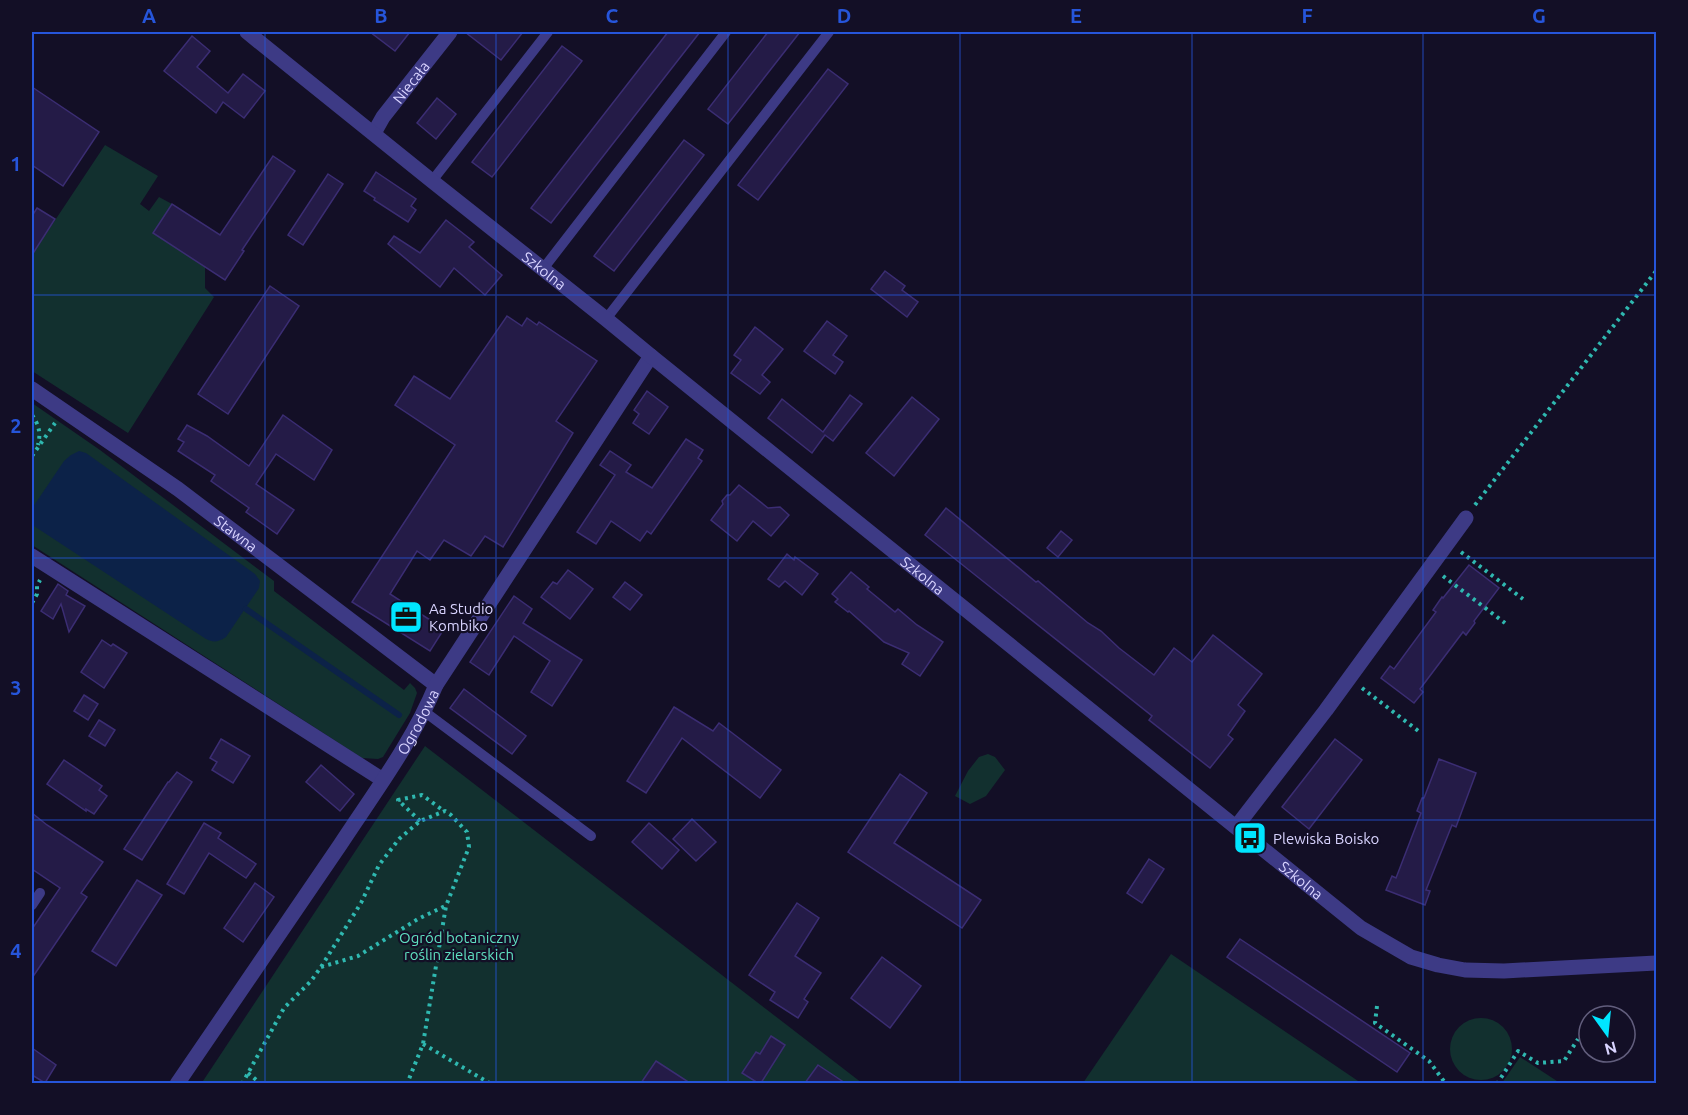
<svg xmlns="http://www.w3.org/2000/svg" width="1688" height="1115" viewBox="0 0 1688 1115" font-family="Ubuntu,sans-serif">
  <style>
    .green { fill: #12302f }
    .water { fill: #0c2248 }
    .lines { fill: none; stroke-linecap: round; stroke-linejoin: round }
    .stream { stroke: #0c2248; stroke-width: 6 }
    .building { fill: #241b47; stroke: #3b2d73; stroke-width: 1.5 }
    .path { stroke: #2fb8b0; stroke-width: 4; stroke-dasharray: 3 4.5; stroke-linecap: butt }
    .service { stroke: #3d3a85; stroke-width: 10 }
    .minor { stroke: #3d3a85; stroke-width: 15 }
    .tertiary { stroke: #3d3a85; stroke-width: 15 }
    .grid { fill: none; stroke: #2655da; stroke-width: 1.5; stroke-opacity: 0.55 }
    .labels { text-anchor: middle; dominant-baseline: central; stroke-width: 4.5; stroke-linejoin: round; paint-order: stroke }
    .street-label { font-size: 15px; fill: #d9d4ff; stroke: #130f26 }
    .poi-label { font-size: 15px; fill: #d9d4ff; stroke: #130f26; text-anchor: start }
    .park-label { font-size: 15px; fill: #5fe0c0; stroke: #130f26 }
    .neatline { fill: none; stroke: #2655da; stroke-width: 2 }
    .grid-label { font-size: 20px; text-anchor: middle; font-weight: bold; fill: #2655da }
  </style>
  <rect width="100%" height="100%" fill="#130f26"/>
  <g class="green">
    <polygon points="105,145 158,176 140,204 149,211 159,197 172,204 205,267 205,288 214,297 128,433 32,371 32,255"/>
    <polygon points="32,403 100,450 274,581 274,591 404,690 410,683 415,688 417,693 410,713 383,757 378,759 362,758 32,545"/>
    <polygon points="425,746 862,1083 201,1084"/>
    <polygon points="988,754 995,757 1005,770 986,796 970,804 955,796 968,771 979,757"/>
    <polygon points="1171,954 1361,1083 1083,1083"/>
    <circle cx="1481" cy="1049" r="31"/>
    <polygon points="1520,1057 1560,1083 1502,1083"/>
  </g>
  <path class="water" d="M 79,451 L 86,453 L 255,574 L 260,581 L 259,588 L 226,637 C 218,642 214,643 206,639 L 34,526 L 32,520 L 33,507 L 64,461 L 71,455 Z"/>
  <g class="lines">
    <polyline class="stream" points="246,609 399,715"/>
  </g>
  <g class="building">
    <polygon points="370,32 410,32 395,51"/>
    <polygon points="465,32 523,32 501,60"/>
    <polygon points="668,32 700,32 551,223 531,208"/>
    <polygon points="768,32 800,32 728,124 708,109"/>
    <polygon points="192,36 210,51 197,67 228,93 243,74 265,91 244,118 223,102 216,113 164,71"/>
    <polygon points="562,46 582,61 492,177 472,162"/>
    <polygon points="828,69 848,84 758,200 738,185"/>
    <polygon points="32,87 99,132 63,186 32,165"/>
    <polygon points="437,98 456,114 436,139 417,123"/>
    <polygon points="684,140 704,155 614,271 594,256"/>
    <polygon points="273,156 295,171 242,250 244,251 225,280 153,233 172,204 220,235"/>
    <polygon points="376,172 416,199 411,206 416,210 408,222 374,200 375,198 364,191"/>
    <polygon points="328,174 343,184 303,245 288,235"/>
    <polygon points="37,208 55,219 32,255 32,216"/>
    <polygon points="446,220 474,242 469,247 502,275 485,295 454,268 440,287 388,244 394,236 420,253"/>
    <polygon points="885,271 905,286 902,290 918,302 907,317 871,289"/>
    <polygon points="270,286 299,306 228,414 198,394"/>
    <polygon points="507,316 522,326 527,318 537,325 539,322 597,361 556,421 573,433 503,547 485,536 471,556 444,540 430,560 417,551 390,594 444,629 430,651 352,602 455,445 395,405 414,376 450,399"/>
    <polygon points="827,321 847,336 833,355 843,362 835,374 804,351"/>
    <polygon points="755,327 783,349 762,375 770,382 760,394 731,373 741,360 734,355"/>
    <polygon points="647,391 668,407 649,434 633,423 639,414 634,410"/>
    <polygon points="850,395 862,404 833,441 825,435 812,453 768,418 782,399 823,432"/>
    <polygon points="912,397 939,419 894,476 866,453"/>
    <polygon points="283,415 332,450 314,480 276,454 256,484 294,510 277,534 246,512 249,508 211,481 215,475 178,451 184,442 178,439 187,425 207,436 249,466"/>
    <polygon points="686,439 703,450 698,458 702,461 651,534 647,531 640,541 611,521 596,544 577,532 615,475 600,465 610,451 631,465 626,472 652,488"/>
    <polygon points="739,485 768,508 780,507 789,515 771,536 753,521 737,541 711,520 723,504 722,501 727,495 730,495"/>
    <polygon points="946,508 1036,582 1038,581 1088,623 1101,631 1119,648 1154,675 1174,648 1192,662 1213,635 1262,674 1238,705 1245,711 1228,735 1233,739 1210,768 1149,720 1152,716 925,535"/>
    <polygon points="1061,531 1072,540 1058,557 1047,548"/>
    <polygon points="787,554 794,560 795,557 818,574 802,595 785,581 779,587 768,579"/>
    <polygon points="1469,565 1499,588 1474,621 1475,623 1466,635 1463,632 1420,689 1423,692 1414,703 1381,678 1390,666 1394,669 1436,612 1433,610 1442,597 1443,598"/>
    <polygon points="568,570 593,589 570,619 541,597 553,582 557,584"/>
    <polygon points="851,572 869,587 867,589 895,612 898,609 917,625 943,642 920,676 902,664 909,653 884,642 849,611 848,612 835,602 838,599 832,594"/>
    <polygon points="625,582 642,595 630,610 613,597"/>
    <polygon points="58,584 68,591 66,595 85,606 69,632 61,604 53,619 41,611"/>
    <polygon points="514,596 532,609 523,623 582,660 552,706 531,692 550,661 514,636 489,675 470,662"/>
    <polygon points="102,640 111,646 113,644 127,653 104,688 81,672"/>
    <polygon points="464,689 526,736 512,754 450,708"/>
    <polygon points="84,695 98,704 88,720 74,711"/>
    <polygon points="674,707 713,731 719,723 781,770 760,798 682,738 646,793 627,781"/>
    <polygon points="99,720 115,730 105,746 89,736"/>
    <polygon points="221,739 250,756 233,783 212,770 217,762 210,758"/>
    <polygon points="1335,739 1362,760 1309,829 1282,807"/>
    <polygon points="1439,759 1476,773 1456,827 1452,825 1426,890 1430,891 1425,905 1386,890 1392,876 1396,878 1421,813 1417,811 1422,798 1424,798"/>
    <polygon points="64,760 102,786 99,790 107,796 94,814 86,809 86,811 47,784"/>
    <polygon points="321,765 354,794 340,811 306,782"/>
    <polygon points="177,772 192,782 142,860 124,849 168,782 169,782"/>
    <polygon points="900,774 927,793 894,843 981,900 962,928 848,852"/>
    <polygon points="32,813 47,825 103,862 81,893 87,897 32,978 32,929 60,888 32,869"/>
    <polygon points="692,819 716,842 696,861 673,839"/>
    <polygon points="204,823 221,833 218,838 256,864 246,878 209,853 184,894 167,884"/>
    <polygon points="649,823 679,850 662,869 632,842"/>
    <polygon points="1149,859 1164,869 1142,903 1127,893"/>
    <polygon points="137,880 162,895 116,966 92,951"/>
    <polygon points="255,883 274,897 243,942 224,928"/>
    <polygon points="797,903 819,918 795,956 821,973 804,999 808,1002 798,1018 770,1000 775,992 749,975"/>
    <polygon points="1240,939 1410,1053 1397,1072 1227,957"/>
    <polygon points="882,957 921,986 890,1028 851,998"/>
    <polygon points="771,1036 785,1045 761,1083 758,1083 742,1073 756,1052 760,1054"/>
    <polygon points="32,1048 56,1065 45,1083 32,1075"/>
    <polygon points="656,1061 690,1083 641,1083"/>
    <polygon points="818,1065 845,1083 805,1083"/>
  </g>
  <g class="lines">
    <g class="path">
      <path d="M 32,415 C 39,425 41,433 38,445"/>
      <polyline points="32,456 55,423"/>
      <polyline points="1475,505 1656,271"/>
      <polyline points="1461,552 1523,599"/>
      <polyline points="1443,576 1505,623"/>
      <polyline points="32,603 37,594 37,586 40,580"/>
      <polyline points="1362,688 1421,733"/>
      <polyline points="420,821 398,800 422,795 444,811"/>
      <polyline points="321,967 358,956 418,919 445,906"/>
      <polyline points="1377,1006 1375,1023 1429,1061 1446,1084"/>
      <polyline points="423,1044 491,1084"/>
      <polyline points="248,1073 261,1084"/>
      <polyline points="242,1084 284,1008 311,981 321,967 361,903 379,865 399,839 420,821 445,811 451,815 467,832 469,847 446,906 423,1044 407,1084"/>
      <polyline points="1497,1084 1518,1051 1538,1063 1564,1061 1578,1039"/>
    </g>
    <g class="service">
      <polyline points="432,181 548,32"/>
      <polyline points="543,269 726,32"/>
      <polyline points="606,319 829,32"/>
      <polyline points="425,712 591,836"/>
      <polyline points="32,905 40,893"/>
    </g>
    <g class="minor">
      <path id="s1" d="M 374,133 L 383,117 L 450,32"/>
      <path id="s2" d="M 32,389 L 178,489 L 436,685"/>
      <polyline points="32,556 383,780"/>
      <polyline points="1236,827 1326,710 1466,518"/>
      <path id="s3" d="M 177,1084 C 231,1004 286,925 340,845 C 374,793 412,743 436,685 L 651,356"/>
    </g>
    <path class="tertiary" id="s4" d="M 247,32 L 432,181 L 606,319 L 651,356 L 1361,928 L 1411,957 L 1438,965 L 1465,970 L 1504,971 L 1656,963"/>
  </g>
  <path class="grid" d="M 265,32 L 265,1084M 496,32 L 496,1084M 728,32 L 728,1084M 960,32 L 960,1084M 1192,32 L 1192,1084M 1423,32 L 1423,1084M 32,295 L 1656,295M 32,558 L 1656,558M 32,820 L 1656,820"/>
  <defs>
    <symbol id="office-square" viewBox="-11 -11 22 22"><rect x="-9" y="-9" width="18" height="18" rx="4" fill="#00e5ff" stroke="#130f26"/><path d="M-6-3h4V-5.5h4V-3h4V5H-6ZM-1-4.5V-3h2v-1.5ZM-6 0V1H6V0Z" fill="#111"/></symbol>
    <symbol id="bus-square" viewBox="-11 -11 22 22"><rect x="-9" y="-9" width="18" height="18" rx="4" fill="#00e5ff" stroke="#130f26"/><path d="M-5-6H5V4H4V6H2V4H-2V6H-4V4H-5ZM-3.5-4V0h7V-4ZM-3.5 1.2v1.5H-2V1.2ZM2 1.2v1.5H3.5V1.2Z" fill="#111"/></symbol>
  </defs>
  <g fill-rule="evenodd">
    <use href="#office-square" x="387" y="598" width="38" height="38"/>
    <use href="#bus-square" x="1231" y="819" width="38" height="38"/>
  </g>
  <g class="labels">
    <g class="street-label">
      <text stroke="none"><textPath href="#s1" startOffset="63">Niecała</textPath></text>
      <text stroke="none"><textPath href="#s4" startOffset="381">Szkolna</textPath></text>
      <text stroke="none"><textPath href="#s2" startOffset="250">Stawna</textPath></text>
      <text stroke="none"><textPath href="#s4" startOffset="867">Szkolna</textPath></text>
      <text stroke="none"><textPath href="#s3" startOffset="435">Ogrodowa</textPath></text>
      <text stroke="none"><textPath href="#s4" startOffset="1353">Szkolna</textPath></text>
    </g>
    <g class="poi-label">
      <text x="429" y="608">Aa Studio<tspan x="429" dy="17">Kombiko</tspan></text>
      <text x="1273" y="838">Plewiska Boisko</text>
    </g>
    <g class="park-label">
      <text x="459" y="937">Ogród botaniczny<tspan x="459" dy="17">roślin zielarskich</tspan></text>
    </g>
  </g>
  <rect width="1688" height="1115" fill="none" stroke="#130f26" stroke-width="66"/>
  <g transform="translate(1607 1034) rotate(165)"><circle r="28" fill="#130f26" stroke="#625e7d" stroke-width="1.5"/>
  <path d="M0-4.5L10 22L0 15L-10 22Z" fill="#00e5ff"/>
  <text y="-9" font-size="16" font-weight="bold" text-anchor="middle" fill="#d9d4ff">N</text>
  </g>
  <rect x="33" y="33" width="1622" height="1049" class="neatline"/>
  <g class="grid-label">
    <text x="149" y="23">A</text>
    <text x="381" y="23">B</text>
    <text x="612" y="23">C</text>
    <text x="844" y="23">D</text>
    <text x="1076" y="23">E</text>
    <text x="1307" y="23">F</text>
    <text x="1539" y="23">G</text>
    <text x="16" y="171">1</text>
    <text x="16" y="433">2</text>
    <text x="16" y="695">3</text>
    <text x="16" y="958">4</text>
  </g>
</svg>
